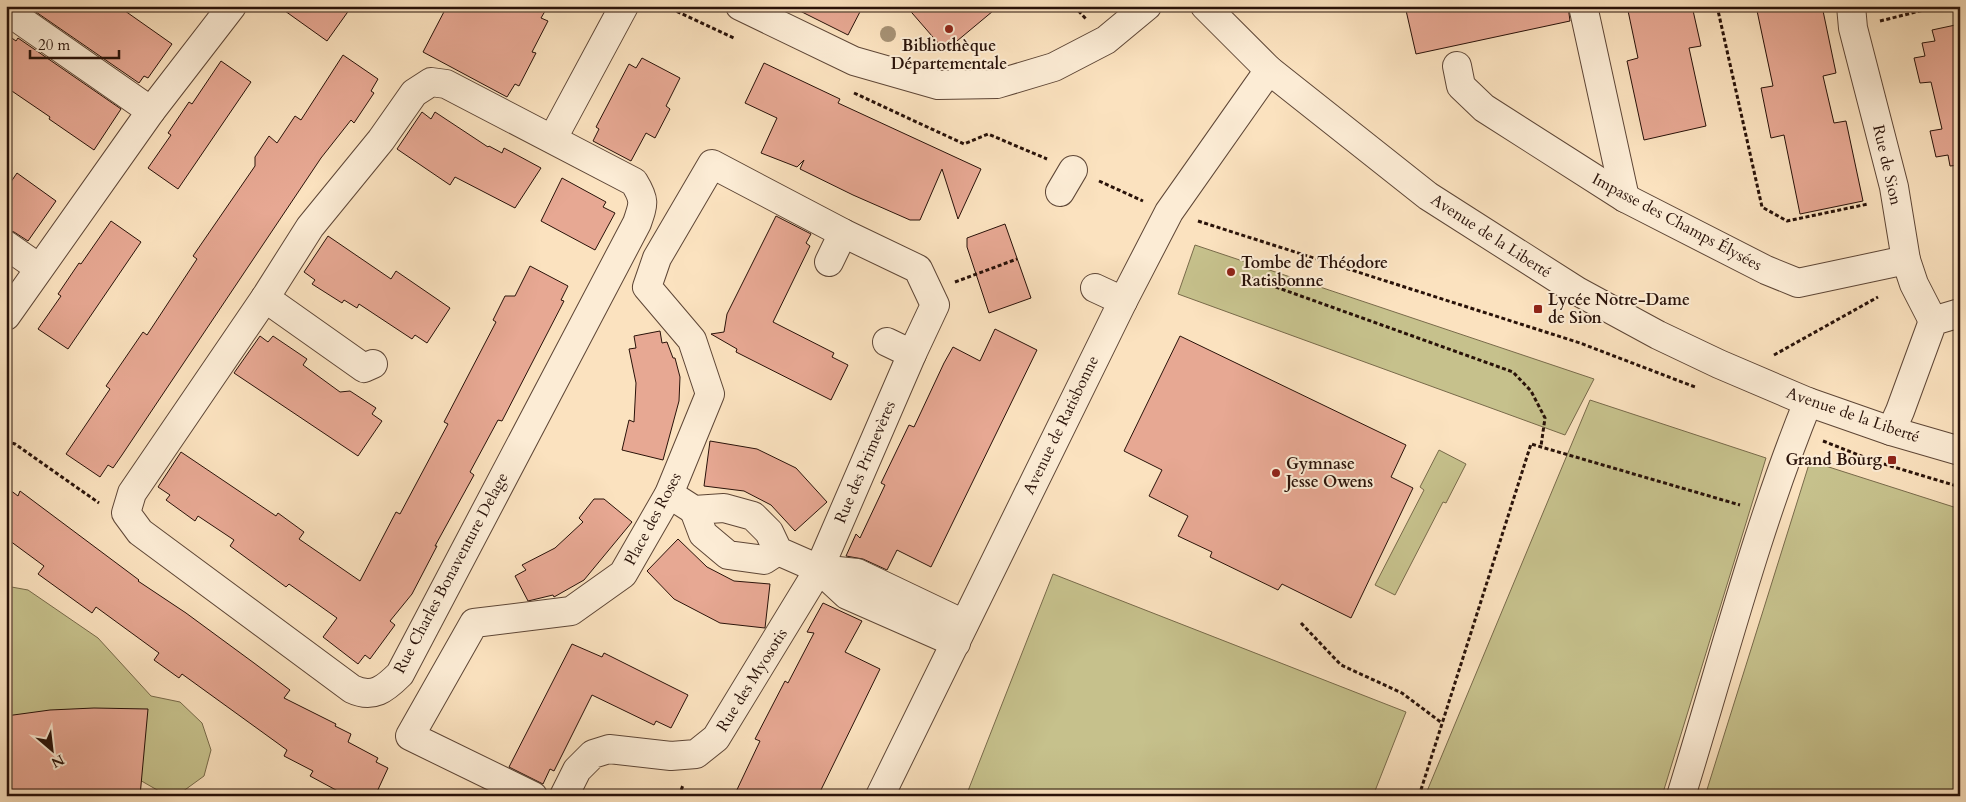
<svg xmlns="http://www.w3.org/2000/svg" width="1966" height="802" viewBox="0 0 1966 802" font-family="Cardo,serif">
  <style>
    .green { fill: #c6c18c; stroke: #786a4a }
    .building { fill: #e7a893; stroke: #291209 }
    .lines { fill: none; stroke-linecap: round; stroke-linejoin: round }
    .minor-casing { stroke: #5e4636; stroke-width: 30 }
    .path { stroke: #291209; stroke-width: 3; stroke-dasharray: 4 2.5; stroke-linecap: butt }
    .minor { stroke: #fcecd5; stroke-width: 28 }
    .tree { fill: #a69174 }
    .poi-dot { fill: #8f2418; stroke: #fcecd5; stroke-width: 2 }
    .labels { text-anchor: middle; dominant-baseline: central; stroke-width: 4; stroke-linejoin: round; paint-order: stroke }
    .poi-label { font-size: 16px; font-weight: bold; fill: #291209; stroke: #fcecd5; text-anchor: start }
    .street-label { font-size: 16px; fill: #291209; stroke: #fcecd5 }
  </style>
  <rect width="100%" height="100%" fill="#fbe2bf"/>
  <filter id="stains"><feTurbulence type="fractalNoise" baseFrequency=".004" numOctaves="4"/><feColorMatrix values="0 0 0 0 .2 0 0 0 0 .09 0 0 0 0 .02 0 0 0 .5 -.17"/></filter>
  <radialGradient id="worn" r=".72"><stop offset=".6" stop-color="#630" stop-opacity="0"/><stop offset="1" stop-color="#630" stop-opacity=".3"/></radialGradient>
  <g class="green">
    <polygon points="1195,245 1594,379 1565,435 1178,294"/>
    <polygon points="1590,400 1766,458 1662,796 1425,796"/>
    <polygon points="1439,450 1466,464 1446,503 1443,502 1395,595 1375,585 1424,490 1420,487"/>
    <polygon points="1810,461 1960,509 1960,796 1705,796"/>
    <polygon points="1053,574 1406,712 1373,796 966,796"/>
    <polygon points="6,586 28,590 98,638 151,696 180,702 202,723 211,750 204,776 182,792 159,791 138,779 6,719"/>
  </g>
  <g class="building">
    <polygon points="39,6 118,6 172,44 148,78 144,76 139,83 36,12"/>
    <polygon points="278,6 352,6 327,41"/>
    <polygon points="447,6 548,6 541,18 548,21 532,52 536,53 519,86 515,84 507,97 423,52"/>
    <polygon points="790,6 863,6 848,35"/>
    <polygon points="906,6 999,6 945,51"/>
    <polygon points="1405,6 1568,6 1570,21 1416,54"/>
    <polygon points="1627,6 1692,6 1701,46 1689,48 1706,126 1644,140 1627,61 1638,58"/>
    <polygon points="1756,6 1822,6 1836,73 1823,76 1834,123 1846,121 1863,201 1800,214 1784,135 1771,138 1761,88 1773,86"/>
    <polygon points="1960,24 1960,165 1950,166 1948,155 1936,157 1930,131 1942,129 1931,82 1920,83 1914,58 1925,56 1922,43 1935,41 1932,30"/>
    <polygon points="6,34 16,41 18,38 121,109 94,150 49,119 50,117 6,87"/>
    <polygon points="343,55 378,79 371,91 374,93 354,123 351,120 321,158 122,455 113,468 108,465 100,477 66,454 110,389 106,386 143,332 147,335 197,259 193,256 255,166 255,157 269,136 277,143 295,116 301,120"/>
    <polygon points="642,58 680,78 666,106 670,109 655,138 646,133 631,161 593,141 599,129 596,127 629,64 636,68"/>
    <polygon points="221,61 251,82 178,189 148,168 171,135 168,133 189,102 192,104"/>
    <polygon points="764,63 840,99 838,103 981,169 958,219 942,169 920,220 910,220 853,195 800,169 804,160 797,167 761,153 777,118 745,103"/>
    <polygon points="422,112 431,119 435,112 488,147 489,146 502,153 504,148 541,168 515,208 455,177 450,185 397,149"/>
    <polygon points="17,173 56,201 28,241 14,232 6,230 6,189"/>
    <polygon points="562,178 606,202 603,207 615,213 595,250 541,221"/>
    <polygon points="776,216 811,234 806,243 810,246 773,322 834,353 832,357 848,365 831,400 736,352 737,349 711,334 724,332 727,314"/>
    <polygon points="111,221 141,242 68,349 38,329 61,296 58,294 79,263 81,264"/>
    <polygon points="1005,224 1031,298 989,313 967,247 967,238"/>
    <polygon points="328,236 391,279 396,271 450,308 427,343 415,335 412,339 359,304 357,308 344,300 342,303 312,284 315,280 304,272"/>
    <polygon points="530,266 568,286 561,300 564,301 502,421 498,420 470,472 474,475 435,546 437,546 412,594 390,621 395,625 370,659 365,655 358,664 323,637 337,618 289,584 286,587 230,546 234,540 198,516 195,521 166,500 170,495 158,487 181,452 276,516 278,513 304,532 299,539 360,581 396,512 400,514 448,424 444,422 496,322 493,320 505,296 515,296"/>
    <polygon points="995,329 1037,350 931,567 897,550 887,570 863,559 846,556 856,534 860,538 885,485 881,483 909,425 914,427 944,363 953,347 980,361"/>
    <polygon points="660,331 662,343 667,342 673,358 675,358 680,377 679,401 663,460 622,450 629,420 634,422 636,383 629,349 636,348 634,336"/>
    <polygon points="260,336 268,342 273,336 307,359 303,365 340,392 350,391 376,408 372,414 382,421 358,456 234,373"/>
    <polygon points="1180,336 1406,445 1391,477 1413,488 1351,618 1282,584 1278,590 1210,557 1212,552 1178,536 1188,516 1149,496 1162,470 1124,451"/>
    <polygon points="710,441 757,449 796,468 827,502 795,531 771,505 744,491 704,486"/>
    <polygon points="6,487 18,496 20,491 139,580 138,581 186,613 254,663 290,690 284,698 336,724 335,726 351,734 348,742 378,758 376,762 388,768 375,796 347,796 310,776 313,771 284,756 287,750 182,674 179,678 154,660 159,653 96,607 92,613 38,574 44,566 6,538"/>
    <polygon points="594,499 604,499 632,522 584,580 554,597 553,595 528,601 515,576 526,570 522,565 555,548 583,522 579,518"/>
    <polygon points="678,539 707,567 734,581 770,584 765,628 720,623 674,599 647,571"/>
    <polygon points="823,603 862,621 845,652 880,669 818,796 734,796 760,741 755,739 785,681 788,683 814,633 807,632"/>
    <polygon points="572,644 602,657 604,653 688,695 671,728 656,721 654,725 592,695 554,771 550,769 543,784 509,767"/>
    <polygon points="94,708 148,709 140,796 6,796 6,716 50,710"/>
  </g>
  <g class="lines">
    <defs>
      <g id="minor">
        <polyline points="740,6 854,61 938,85 997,84 1054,67 1106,40 1147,6"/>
        <polyline points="1205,6 1269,70 1428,196 1577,291 1658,335 1719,364 1808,402 1891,431 1960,451"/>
        <polyline points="1583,6 1625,198"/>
        <polyline points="1851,6 1853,28 1894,187 1906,260 1914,284 1933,321"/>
        <polyline points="6,10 151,111 232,6"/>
        <polyline points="1457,66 1461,86 1484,108 1625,198 1766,270 1798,283 1906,260"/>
        <path d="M 431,82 L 446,84 L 634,182 C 645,200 644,203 637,223 L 400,674 C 385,689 373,699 352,689 L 140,532 L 126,513 L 132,493 L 265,298 L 310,227 L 381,140 L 414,93 Z"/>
        <polyline points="553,138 624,6"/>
        <polyline points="1060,192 1073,170"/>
        <polyline points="6,245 39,268"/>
        <polyline points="829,262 843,233"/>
        <polyline points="1095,288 1123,301"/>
        <polyline points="265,298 364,368 373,364"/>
        <polyline points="6,316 151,111"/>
        <polyline points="887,342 912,354"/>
        <polyline points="1891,431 1900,411 1933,321 1960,313"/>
        <polyline points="669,494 694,510 724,508 753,516 769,532 778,551 819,569 847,595 956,643"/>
        <polyline points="694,510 703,534 728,555 764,560 778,551"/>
        <polyline points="819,569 857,573 964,624"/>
        <polyline points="533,796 410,736 474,623 571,611 623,574 669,494 710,394 692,340 647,287 657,258 712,164 843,233 918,269 935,305 912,354 819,569 716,738 696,754 671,756 609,749 593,754 577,770 564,796"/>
        <polyline points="880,796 1123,301 1169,212 1269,70"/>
        <path d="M 1681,796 C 1722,664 1756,530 1808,402"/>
      </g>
    </defs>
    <use href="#minor" class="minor-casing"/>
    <g class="path">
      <polyline points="665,6 734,38"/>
      <polyline points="1074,6 1086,19"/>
      <polyline points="1717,6 1762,207 1787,221 1868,204"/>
      <polyline points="1880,21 1940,6"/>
      <polyline points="854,93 964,144 988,134 1047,159"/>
      <polyline points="1099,181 1143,201"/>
      <polyline points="1198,221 1580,343 1695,387"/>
      <polyline points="1245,276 1513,372 1531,391 1545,418 1541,446"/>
      <polyline points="955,282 1017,259"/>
      <polyline points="1774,355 1878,297"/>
      <polyline points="6,441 15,444 99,503"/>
      <polyline points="1823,441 1874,461 1960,487"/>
      <polyline points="1301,623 1341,665 1402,693 1442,723"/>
      <polyline points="679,796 683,785"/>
      <polyline points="1419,796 1531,444 1740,505"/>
    </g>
    <use href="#minor" class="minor"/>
  </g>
  <circle class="tree" cx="888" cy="34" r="8"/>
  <g class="poi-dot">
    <circle cx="949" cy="29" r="5"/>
    <circle cx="1231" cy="272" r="5"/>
    <rect x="1533" y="304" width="10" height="10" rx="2.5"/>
    <rect x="1887" y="455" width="10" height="10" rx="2.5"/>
    <circle cx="1276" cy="473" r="5"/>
  </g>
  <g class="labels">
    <g class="poi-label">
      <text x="949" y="46" text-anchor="middle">Bibliothèque<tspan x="949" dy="18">Départementale</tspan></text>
      <text x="1241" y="263">Tombe de Théodore<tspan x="1241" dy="18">Ratisbonne</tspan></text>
      <text x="1548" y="300">Lycée Notre-Dame<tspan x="1548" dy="18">de Sion</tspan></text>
      <text x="1882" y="460" text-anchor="end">Grand Bourg</text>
      <text x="1286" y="464">Gymnase<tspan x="1286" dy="18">Jesse Owens</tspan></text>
    </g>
    <g class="street-label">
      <text transform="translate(1887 165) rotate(77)">Rue de Sion</text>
      <text transform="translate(1677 222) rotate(28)">Impasse des Champs Élysées</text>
      <text transform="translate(1491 236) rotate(33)">Avenue de la Liberté</text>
      <text transform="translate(1853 415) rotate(19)">Avenue de la Liberté</text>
      <text transform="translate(1061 425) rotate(-64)">Avenue de Ratisbonne</text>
      <text transform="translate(865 462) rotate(-67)">Rue des Primevères</text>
      <text transform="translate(653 519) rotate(-62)">Place des Roses</text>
      <text transform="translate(451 573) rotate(-62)">Rue Charles Bonaventure Delage</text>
      <text transform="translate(752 680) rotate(-58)">Rue des Myosotis</text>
    </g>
  </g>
  <rect width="1966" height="802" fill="none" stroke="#fbe2bf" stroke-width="25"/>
  <rect x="8" y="8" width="1951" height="787" fill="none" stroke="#291209" stroke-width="2.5"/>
  <rect x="12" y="12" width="1941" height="777" fill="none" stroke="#291209"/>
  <g transform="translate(52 750) rotate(152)" stroke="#fcecd5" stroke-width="4" paint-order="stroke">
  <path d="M0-4L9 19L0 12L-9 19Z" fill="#291209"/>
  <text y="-8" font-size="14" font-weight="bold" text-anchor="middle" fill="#291209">N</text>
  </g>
  <path d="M30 50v8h89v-8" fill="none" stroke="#291209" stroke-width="2.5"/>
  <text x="38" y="50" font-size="15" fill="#291209" stroke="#fcecd5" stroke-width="4" paint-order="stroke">20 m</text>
  <rect width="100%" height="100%" filter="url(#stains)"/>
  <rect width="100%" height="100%" fill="url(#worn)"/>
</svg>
